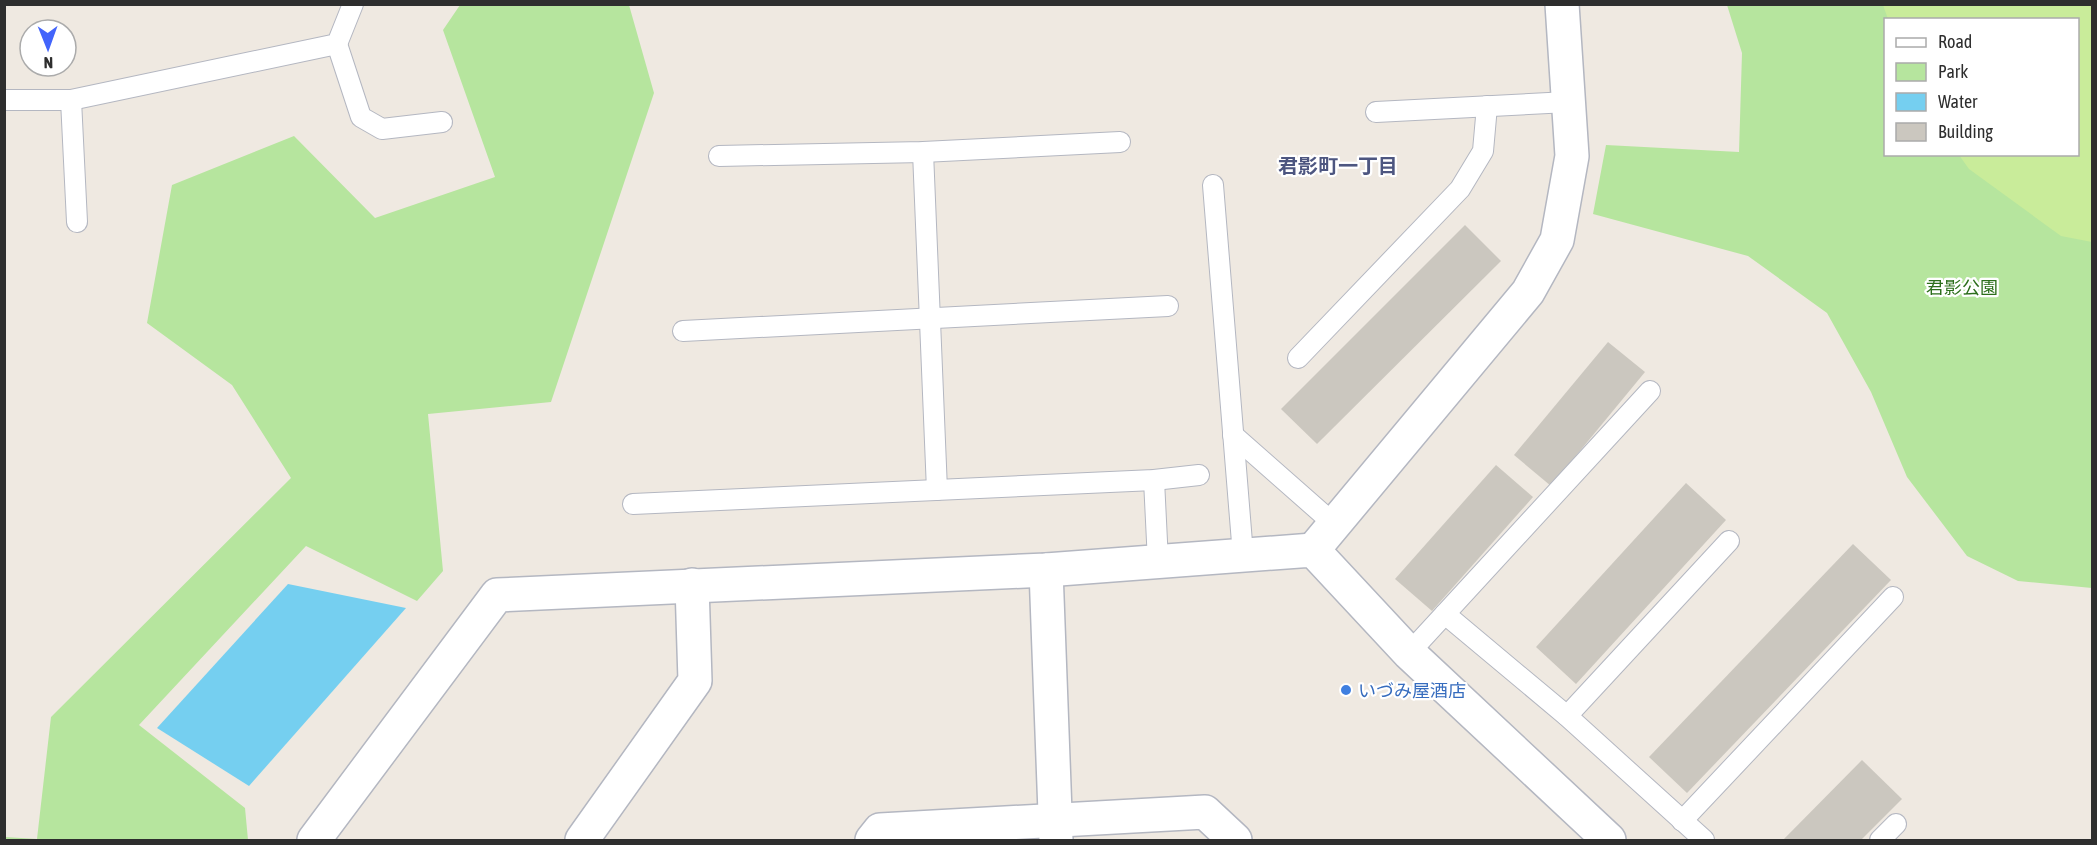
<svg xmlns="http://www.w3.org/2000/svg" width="2097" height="845" viewBox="0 0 2097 845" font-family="'Asap Condensed','Noto Sans JP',sans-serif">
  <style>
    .green { fill: #b6e59e; fill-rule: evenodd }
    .pitch { fill: #c9ec9a }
    .water { fill: #75cff0 }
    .building { fill: #cbc7bf }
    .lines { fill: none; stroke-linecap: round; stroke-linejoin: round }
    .service-casing { stroke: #b4b7c1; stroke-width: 22 }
    .minor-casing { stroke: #b4b7c1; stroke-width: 36 }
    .tertiary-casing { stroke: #b4b7c1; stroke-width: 36 }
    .service { stroke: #fff; stroke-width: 20 }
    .minor { stroke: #fff; stroke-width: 33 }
    .tertiary { stroke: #fff; stroke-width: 33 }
    .shop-dot { fill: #3f7fe0; stroke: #fff; stroke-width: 2 }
    .labels { text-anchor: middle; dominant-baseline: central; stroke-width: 4.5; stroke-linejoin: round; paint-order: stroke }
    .park-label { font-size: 18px; fill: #2c6e1b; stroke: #fff }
    .shop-label { font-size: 18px; fill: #366cbe; stroke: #fff; text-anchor: start }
    .neighbourhood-label { font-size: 20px; font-weight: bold; fill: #4d5680; stroke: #fff }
  </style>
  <rect width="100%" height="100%" fill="#efe9e1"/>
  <g class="green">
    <polygon points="460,5 629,5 654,93 551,402 428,414 443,571 417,601 306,546 139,725 245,808 248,840 5,840 5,837 37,839 51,717 291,478 232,385 147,323 172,185 294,136 375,218 495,177 443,30"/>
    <path d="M 1727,5 L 2092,5 L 2092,588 L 2018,581 L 1967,556 L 1907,477 L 1871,392 L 1827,313 L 1748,256 L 1593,214 L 1606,145 L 1739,152 L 1742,53 ZM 1886,20 L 2078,20 L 2078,154 L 1886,154 Z"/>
  </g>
  <polygon class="pitch" points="1883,5 2092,5 2092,242 2061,236 1969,169 1959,155 2078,154 2078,20 1888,19"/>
  <polygon class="water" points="288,584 406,608 249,786 157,728"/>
  <g class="building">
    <polygon points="1465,225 1501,261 1317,444 1281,409"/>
    <polygon points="1608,342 1645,372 1551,486 1514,455"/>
    <polygon points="1496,465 1533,497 1432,611 1395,579"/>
    <polygon points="1686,483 1726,520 1576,684 1536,647"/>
    <polygon points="1853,544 1891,580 1687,793 1649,757"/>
    <polygon points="1862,760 1902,799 1861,840 1783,840"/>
  </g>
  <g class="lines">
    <defs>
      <g id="service">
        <polyline points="337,44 361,117 382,129 442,122"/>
        <polyline points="4,100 71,100 337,44 353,4"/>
        <polyline points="71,100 77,222"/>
        <polyline points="1376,112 1568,102"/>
        <polyline points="923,152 937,490"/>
        <polyline points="719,156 923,152 1120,142"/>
        <polyline points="1213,185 1243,555"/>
        <polyline points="683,331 1168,306"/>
        <polyline points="1298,358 1460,189 1483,151 1487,106"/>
        <polyline points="1233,435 1334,524"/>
        <polyline points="1154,480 1158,562"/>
        <polyline points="633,504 1154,480 1199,475"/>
        <polyline points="1445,614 1567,716 1704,840"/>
        <polyline points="1409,653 1650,391"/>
        <polyline points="1567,716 1729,541"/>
        <polyline points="1682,821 1893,597"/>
        <polyline points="1880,840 1896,824"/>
      </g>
      <g id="minor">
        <polyline points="1046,570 1056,840"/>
        <polyline points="314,840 497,595 1046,570 1313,550 1409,653 1609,840"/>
        <polyline points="582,840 695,681 692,585"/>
      </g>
      <g id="tertiary">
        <polyline points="1313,550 1528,292 1557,240 1572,156 1562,4"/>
        <polyline points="872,840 880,830 1205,812 1235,840"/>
      </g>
    </defs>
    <use href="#service" class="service-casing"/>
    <use href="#minor" class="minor-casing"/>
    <use href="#tertiary" class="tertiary-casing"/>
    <use href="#service" class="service"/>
    <use href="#minor" class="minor"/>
    <use href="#tertiary" class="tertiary"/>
  </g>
  <circle class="shop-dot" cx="1346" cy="690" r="6"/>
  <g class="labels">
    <g class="park-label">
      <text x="1962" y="287">君影公園</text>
    </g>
    <g class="shop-label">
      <text x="1358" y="690">いづみ屋酒店</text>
    </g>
    <g class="neighbourhood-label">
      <text x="1338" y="165">君影町一丁目</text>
    </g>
  </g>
  <rect width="2097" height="845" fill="none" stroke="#2e2e2e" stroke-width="12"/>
  <rect x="1884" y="18" width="195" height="138" fill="#ffffff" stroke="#ababab" stroke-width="1.5"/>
  <rect x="1896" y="38" width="30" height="9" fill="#ffffff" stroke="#ababab" stroke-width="1.5"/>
  <text x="1938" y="48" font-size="18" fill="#2e2e2e">Road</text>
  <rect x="1896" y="63" width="30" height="18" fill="#b6e59e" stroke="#ababab" stroke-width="1.5"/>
  <text x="1938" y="78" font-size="18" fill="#2e2e2e">Park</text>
  <rect x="1896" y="93" width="30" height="18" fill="#75cff0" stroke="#ababab" stroke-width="1.5"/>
  <text x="1938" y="108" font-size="18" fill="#2e2e2e">Water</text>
  <rect x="1896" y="123" width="30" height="18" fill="#cbc7bf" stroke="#ababab" stroke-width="1.5"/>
  <text x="1938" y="138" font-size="18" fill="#2e2e2e">Building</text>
  <g transform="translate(48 48) rotate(179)"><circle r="28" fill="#ffffff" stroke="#ababab" stroke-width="1.5"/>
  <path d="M0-4.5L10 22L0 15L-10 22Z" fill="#4264fb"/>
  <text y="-9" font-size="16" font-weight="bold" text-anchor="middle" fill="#2e2e2e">N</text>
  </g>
</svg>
